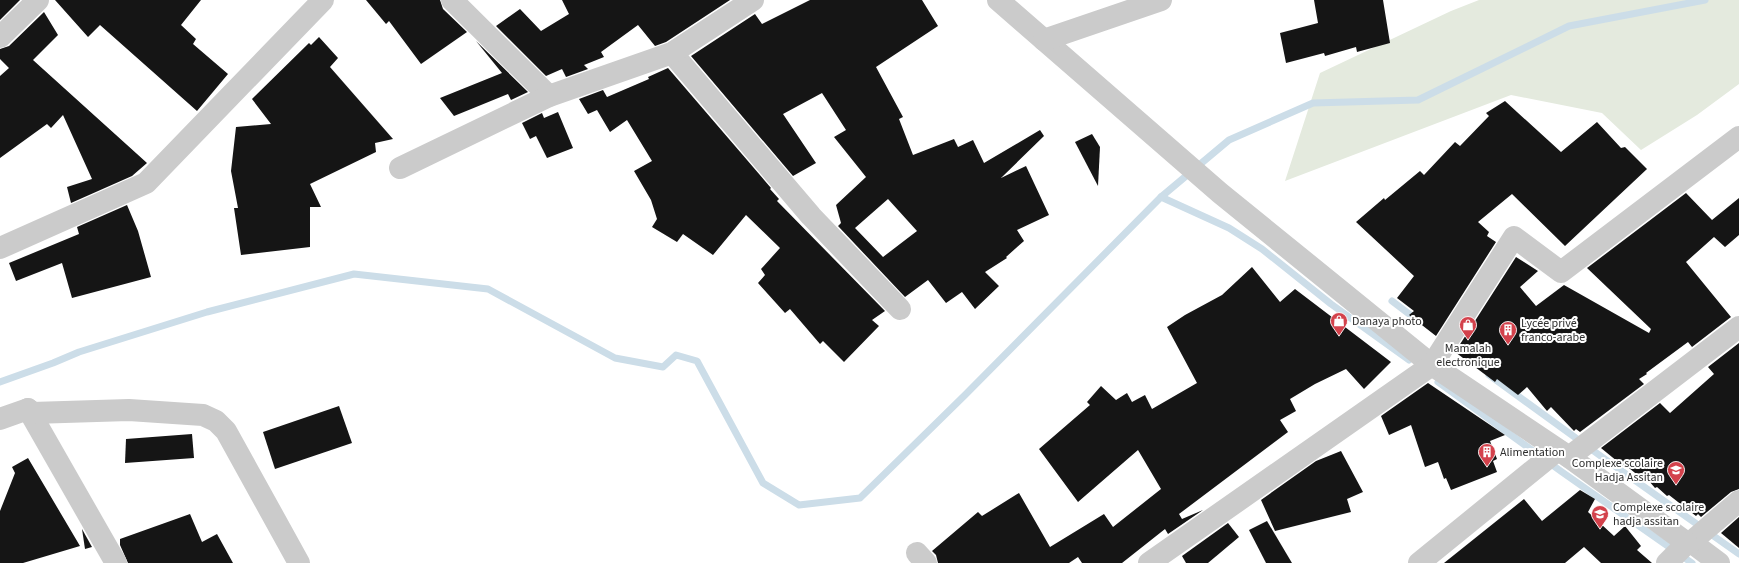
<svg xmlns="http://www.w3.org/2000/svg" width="1739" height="563" viewBox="0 0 1739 563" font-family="'Source Sans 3',sans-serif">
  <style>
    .green { fill: #e4eade }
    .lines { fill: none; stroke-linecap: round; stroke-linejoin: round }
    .stream { stroke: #ccdde8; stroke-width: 7 }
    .building { fill: #151515; fill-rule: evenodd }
    .street { stroke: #cbcbcb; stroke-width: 22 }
    .labels { text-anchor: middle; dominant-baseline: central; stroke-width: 4; stroke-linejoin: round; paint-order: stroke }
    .poi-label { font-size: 12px; fill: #2e2e2e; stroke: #fff; text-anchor: start }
  </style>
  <rect width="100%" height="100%" fill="#fff"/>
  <polygon class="green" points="1479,0 1739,0 1739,84 1697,115 1641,150 1602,113 1511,95 1285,181 1320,73 1451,11"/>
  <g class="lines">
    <g class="stream">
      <polyline points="1161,197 1229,228 1262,249 1331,304 1409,360"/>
      <polyline points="1392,301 1417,320"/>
      <polyline points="1489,375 1602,457 1739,554"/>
      <polyline points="0,382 53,363 79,352 207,312 354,274 488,289 615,358 663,367 676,355 697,361 763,483 799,505 860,498 965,395 1161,197 1229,140 1313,103 1418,100 1569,26 1705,0"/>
      <polyline points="1438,382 1562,472 1692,563"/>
    </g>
  </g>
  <g class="building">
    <polygon points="0,0 20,0 0,20"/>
    <polygon points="55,0 201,0 181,25 196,39 193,44 228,74 197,111 100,25 88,37"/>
    <polygon points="366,0 440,0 443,9 467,32 421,64 389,21 386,24"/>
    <polygon points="562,0 730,0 666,42 655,46 638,25 601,52 604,57 584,65 588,69 566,77 562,69 546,76 496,26 520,9 541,31 569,14"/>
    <path d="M 810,0 L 922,0 L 938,26 L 876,67 L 903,117 L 899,119 L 913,155 L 954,139 L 958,147 L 973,140 L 984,163 L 1040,130 L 1044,136 L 1001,178 L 1026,166 L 1049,215 L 1017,230 L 1024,241 L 1006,257 L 1007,258 L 985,272 L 999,286 L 975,309 L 962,292 L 946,303 L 928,280 L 905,297 L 838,226 L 841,223 L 836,205 L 866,177 L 834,137 L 846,130 L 822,93 L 783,114 L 816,163 L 793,176 L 691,56 L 755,14 L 762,24 ZM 888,199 L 917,231 L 883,257 L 855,228 Z"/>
    <polygon points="1314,0 1383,0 1390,43 1357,52 1356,47 1325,56 1324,53 1286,63 1280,33 1318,23"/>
    <polygon points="44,12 58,35 33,60 147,163 132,176 71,203 67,187 92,179 63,115 51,128 47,124 0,158 0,76 9,68 0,59 0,49 9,46"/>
    <polygon points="319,37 338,58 330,67 393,139 375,143 376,152 310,184 321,207 310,207 310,247 241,255 234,208 238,208 231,171 236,127 271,124 252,99 309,43 311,45"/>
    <polygon points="476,41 528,92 511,100 508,94 454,116 440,98 502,73"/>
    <polygon points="668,68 771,188 770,189 779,199 777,201 885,311 872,320 879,326 844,362 823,341 820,344 790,309 785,313 758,283 765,275 761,269 780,248 746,215 713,255 683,234 677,242 652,227 657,219 651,200 634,171 652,161 627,120 610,132 597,110 588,114 579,99 603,90 607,97 649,79 648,77"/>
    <polygon points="1505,101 1561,152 1597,122 1621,148 1625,147 1647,169 1565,246 1512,194 1478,222 1489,232 1487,236 1496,242 1436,336 1409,315 1414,311 1397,298 1414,276 1356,222 1384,198 1385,200 1420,171 1424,175 1455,142 1460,146 1489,116 1486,113"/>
    <polygon points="558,112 573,148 547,158 536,136 530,139 522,123 542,113 544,118"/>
    <polygon points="1092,134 1100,147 1098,186 1075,142"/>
    <polygon points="1686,193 1712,220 1739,198 1739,235 1725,247 1714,237 1686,262 1731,317 1692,347 1688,342 1646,373 1647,374 1639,379 1644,384 1580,432 1576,429 1574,431 1551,407 1547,411 1527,387 1518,395 1497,379 1495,382 1455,352 1516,257 1538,271 1520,287 1536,306 1564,285 1649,333 1651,329 1587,268"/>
    <polygon points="127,205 138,231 151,277 72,298 62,263 16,281 9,263 79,234 77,227"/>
    <polygon points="1252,267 1280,302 1295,289 1391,362 1364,389 1346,369 1315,384 1290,399 1296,411 1280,420 1288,432 1179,514 1182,519 1203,510 1168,534 1165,529 1122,563 1082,563 1078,557 1069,563 938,563 936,555 932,551 978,512 982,516 1019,493 1050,547 1104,514 1113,527 1161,489 1138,450 1078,502 1039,449 1090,405 1087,402 1101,386 1116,400 1127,393 1132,402 1145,395 1152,409 1197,383 1167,327 1185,315 1222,295"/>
    <polygon points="1739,343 1739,489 1731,492 1701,517 1698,514 1696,516 1669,495 1667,496 1657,487 1655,488 1643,474 1640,477 1624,464 1623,466 1601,448 1660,403 1670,413 1714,374 1708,367"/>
    <polygon points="1428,383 1505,435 1490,441 1497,459 1493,461 1497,472 1451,490 1446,478 1444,479 1438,462 1425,467 1411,425 1389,435 1381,416"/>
    <polygon points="339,406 352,443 275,469 263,432"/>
    <polygon points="192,434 194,458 125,463 126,439"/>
    <polygon points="1341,451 1363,492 1347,499 1351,512 1275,531 1261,500 1316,461"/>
    <polygon points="28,458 80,546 23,563 0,563 0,511 15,473 12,467"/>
    <polygon points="1580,490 1595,499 1588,512 1614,536 1625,526 1641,546 1637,550 1652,563 1601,563 1584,547 1565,563 1444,563 1524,499 1542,521"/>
    <polygon points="190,514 202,542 217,534 233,563 128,563 120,545 120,539"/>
    <polygon points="1739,517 1739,548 1721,533"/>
    <polygon points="1267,521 1292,563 1266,563 1249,530"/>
    <polygon points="1228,523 1239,537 1208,563 1186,563 1182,556"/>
    <polygon points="82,529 92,547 85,549"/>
  </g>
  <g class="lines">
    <g class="street">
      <polyline points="452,0 549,96"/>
      <polyline points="998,0 1220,193 1432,365 1569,457 1687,543 1691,542 1719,563"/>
      <polyline points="0,37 38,0"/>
      <polyline points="1044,40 1161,0"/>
      <polyline points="672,53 811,216 900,309"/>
      <polyline points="400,168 549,96 672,53 753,0"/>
      <polyline points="0,248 146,183 323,0"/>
      <polyline points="28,409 116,563"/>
      <polyline points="0,419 28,409 32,413 129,410 203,415 216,421 226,431 299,563"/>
      <polyline points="1569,457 1739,327"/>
      <polyline points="1691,542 1739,501"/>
      <polyline points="917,553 926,563"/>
      <polyline points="1149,563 1432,365 1514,237 1561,272 1739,137"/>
      <polyline points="1419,563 1558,450"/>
      <polyline points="1667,563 1687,543"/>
    </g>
  </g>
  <defs>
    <symbol id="shop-pin" viewBox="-11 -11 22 30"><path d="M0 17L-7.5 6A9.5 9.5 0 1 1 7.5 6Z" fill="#d3424c" stroke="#fff"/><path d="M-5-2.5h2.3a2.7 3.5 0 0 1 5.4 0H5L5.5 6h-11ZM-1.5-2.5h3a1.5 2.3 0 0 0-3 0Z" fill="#fff"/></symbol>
    <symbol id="building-pin" viewBox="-11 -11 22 30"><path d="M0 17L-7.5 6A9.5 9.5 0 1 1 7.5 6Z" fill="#d3424c" stroke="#fff"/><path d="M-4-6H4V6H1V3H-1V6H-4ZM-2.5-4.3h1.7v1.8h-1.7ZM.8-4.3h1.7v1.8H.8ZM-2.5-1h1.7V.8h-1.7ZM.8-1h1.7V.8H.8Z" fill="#fff"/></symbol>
    <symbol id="school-pin" viewBox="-11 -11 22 30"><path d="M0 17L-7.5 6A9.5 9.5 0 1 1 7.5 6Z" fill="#d3424c" stroke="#fff"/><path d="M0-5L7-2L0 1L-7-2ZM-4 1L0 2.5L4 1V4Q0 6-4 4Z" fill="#fff"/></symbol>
  </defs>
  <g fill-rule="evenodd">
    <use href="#shop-pin" x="1329" y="311" width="20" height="27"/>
    <use href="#shop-pin" x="1458" y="315" width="20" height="27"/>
    <use href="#building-pin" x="1498" y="320" width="20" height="27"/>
    <use href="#building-pin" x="1477" y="442" width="20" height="27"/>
    <use href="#school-pin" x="1666" y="460" width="20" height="27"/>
    <use href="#school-pin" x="1590" y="504" width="20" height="27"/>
  </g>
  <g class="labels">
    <g class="poi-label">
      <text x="1352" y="321">Danaya photo</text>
      <text x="1521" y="323">Lycée privé<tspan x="1521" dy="14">franco-arabe</tspan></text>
      <text x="1468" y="348" text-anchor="middle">Mamalah<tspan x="1468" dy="14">electronique</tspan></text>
      <text x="1500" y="452">Alimentation</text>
      <text x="1663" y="463" text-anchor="end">Complexe scolaire<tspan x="1663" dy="14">Hadja Assitan</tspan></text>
      <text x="1613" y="507">Complexe scolaire<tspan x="1613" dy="14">hadja assitan</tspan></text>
    </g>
  </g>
</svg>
